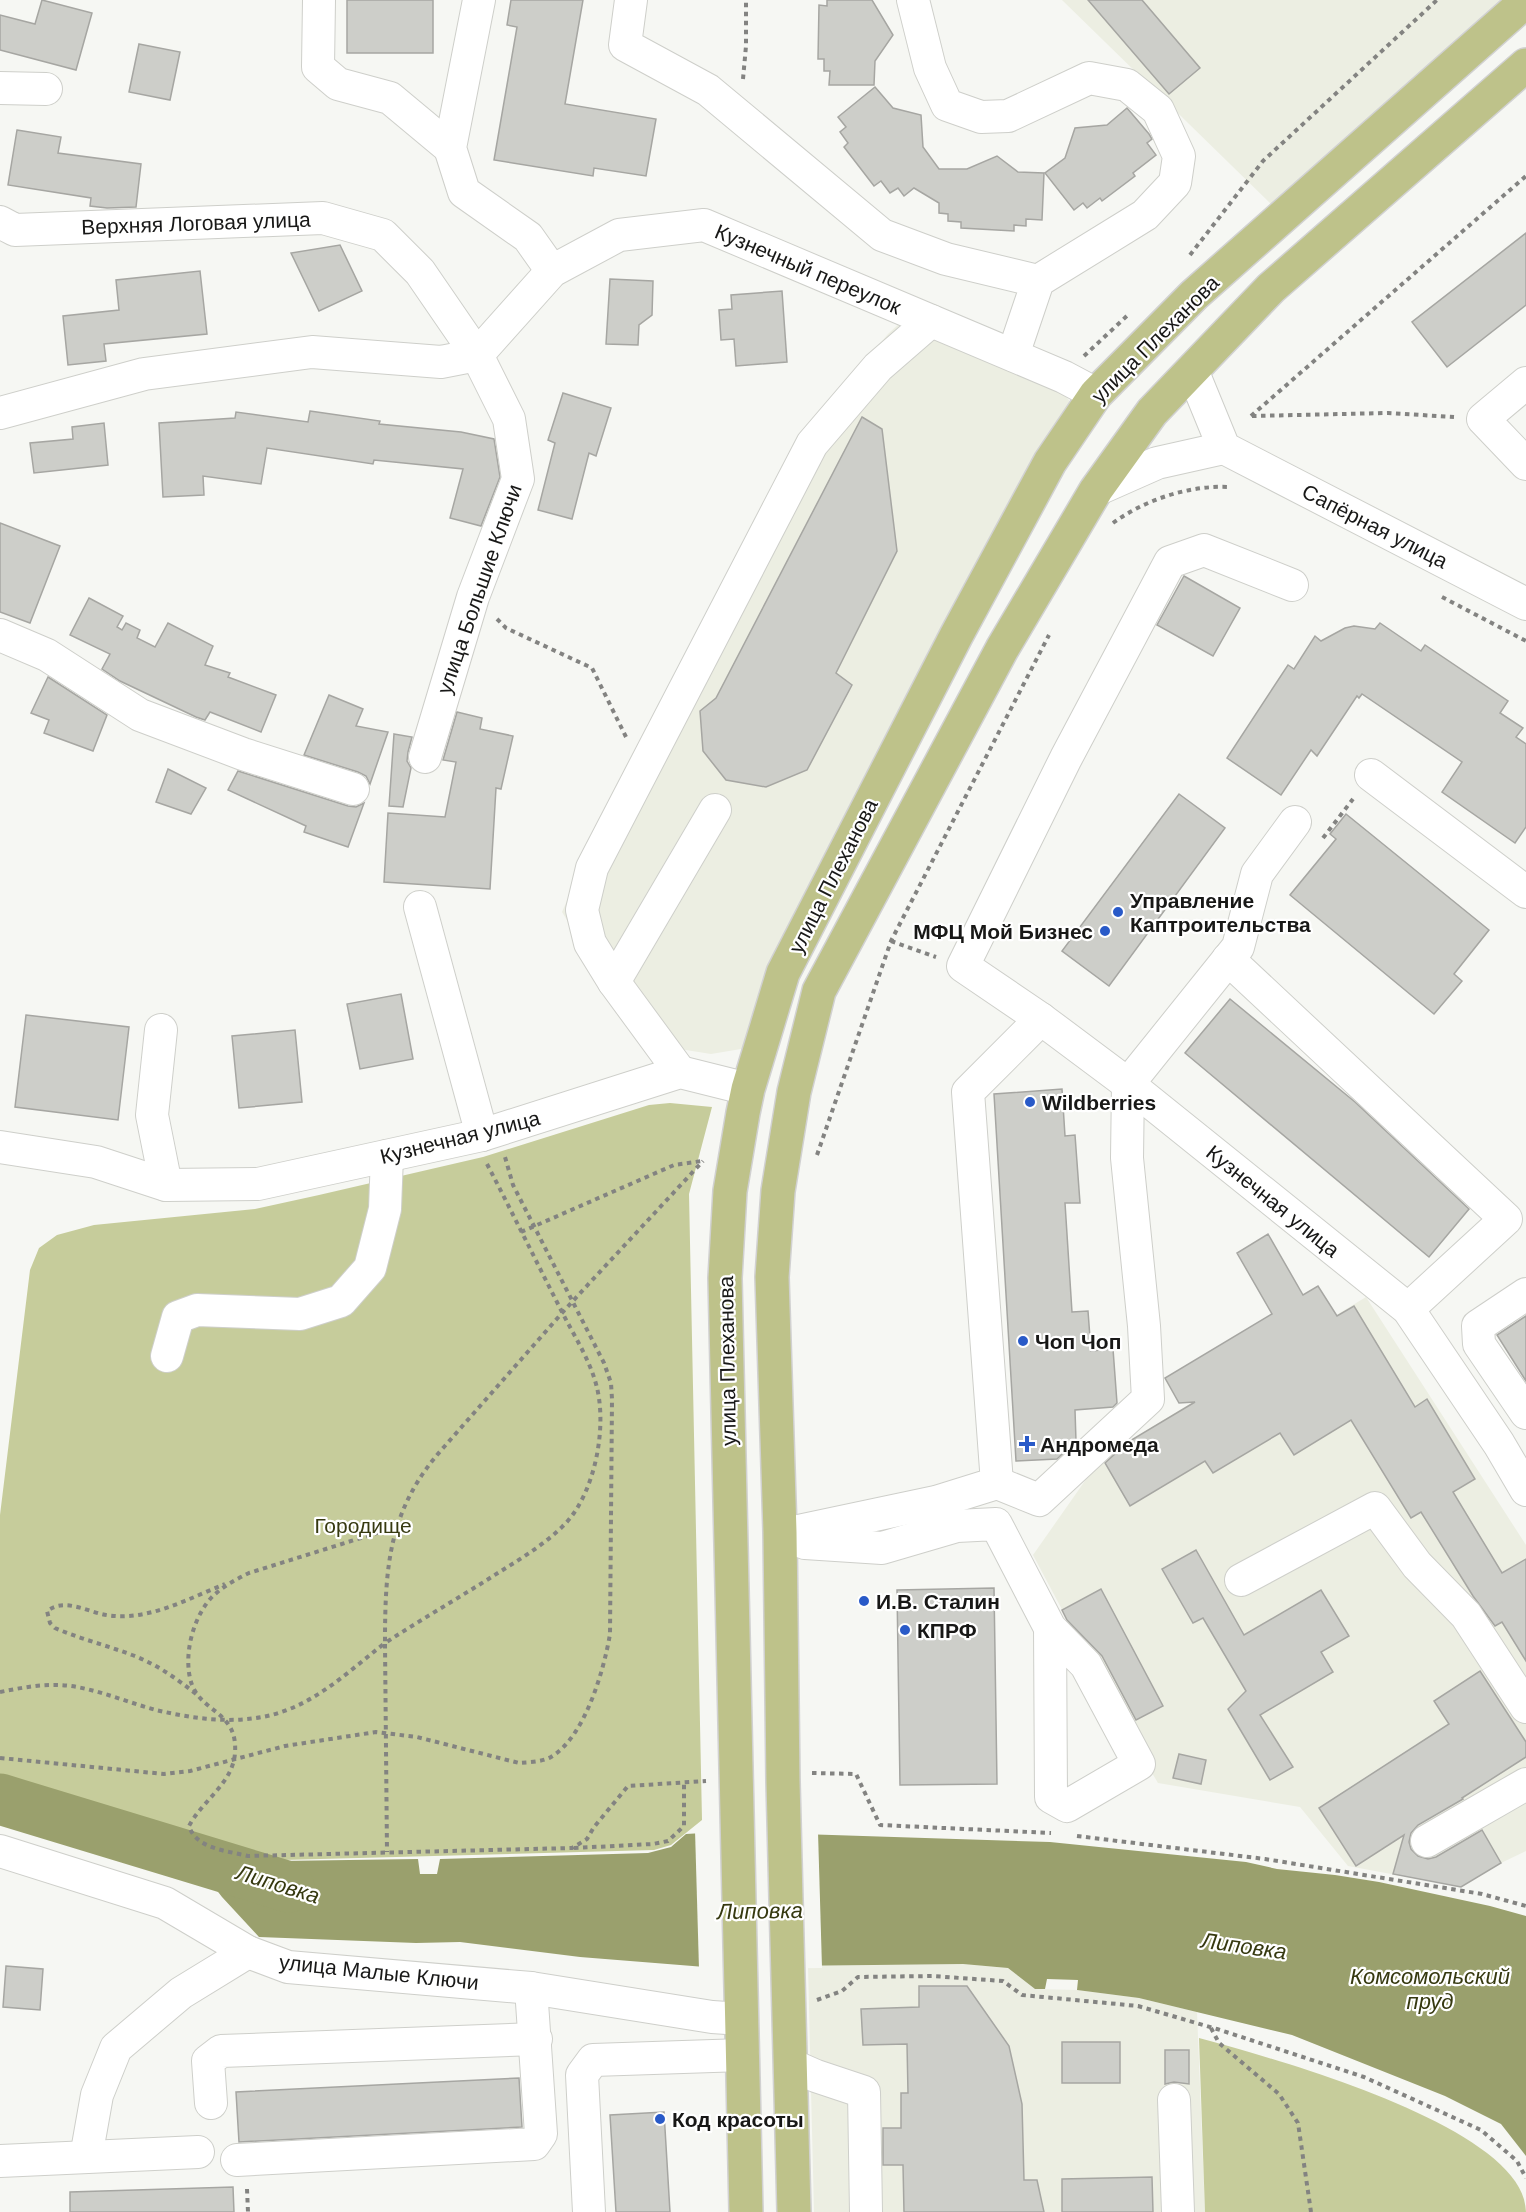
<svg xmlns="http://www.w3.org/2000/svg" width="1526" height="2212" viewBox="0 0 1526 2212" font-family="Arial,sans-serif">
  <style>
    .built { fill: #eceee2 }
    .green { fill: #c6cc9b }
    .water { fill: #9aa06d }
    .pier { fill: #f6f7f3 }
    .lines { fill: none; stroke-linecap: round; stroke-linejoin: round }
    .river { stroke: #9aa06d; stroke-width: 51 }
    .building { fill: #cdcec9; stroke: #a6a6a2; stroke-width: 1.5 }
    .minor-casing { stroke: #cecfca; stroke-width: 34 }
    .major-casing { stroke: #d1d1d1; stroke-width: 36 }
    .path { stroke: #838381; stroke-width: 4; stroke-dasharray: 4.5 4.5; stroke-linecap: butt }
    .minor { stroke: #fff; stroke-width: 32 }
    .major { stroke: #bec28a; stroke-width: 33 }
    .poi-dot { fill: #295ac8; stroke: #fff; stroke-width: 2 }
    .labels { text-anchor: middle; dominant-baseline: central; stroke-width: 4.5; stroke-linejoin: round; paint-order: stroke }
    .street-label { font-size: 21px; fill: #181817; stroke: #fff }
    .poi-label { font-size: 21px; font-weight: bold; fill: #181817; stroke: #fff; text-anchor: start }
    .park-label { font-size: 21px; fill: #373a11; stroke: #fff }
    .water-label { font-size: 22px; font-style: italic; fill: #363910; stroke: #fff }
  </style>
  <rect width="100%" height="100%" fill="#f6f7f3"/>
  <g class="built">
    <polygon points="1062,0 1508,0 1276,209"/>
    <polygon points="902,321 1052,378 1071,403 747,1048 711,1054 642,1043 562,912 613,797 795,446 888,334"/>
    <polygon points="1366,1297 1526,1545 1526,1851 1501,1863 1461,1887 1348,1866 1300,1807 1158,1783 1124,1726 1033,1555 1101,1458"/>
    <polygon points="963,1964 1008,1968 1035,1989 1077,1990 1139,1998 1197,2012 1205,2212 814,2212 808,1966"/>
  </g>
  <g class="green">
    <polygon points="670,1103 712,1107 689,1194 702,1820 671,1845 654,1850 249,1861 192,1851 158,1838 0,1793 0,1515 30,1270 39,1248 57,1235 94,1225 255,1209 319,1195 483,1157 649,1105"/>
    <path d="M 1199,2038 C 1268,2057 1526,2126 1526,2212 L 1205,2212 Z"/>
  </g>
  <polygon class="water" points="703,1833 801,1834 1050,1842 1246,1862 1277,1869 1335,1875 1379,1882 1490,1906 1526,1916 1526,2156 1501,2124 1445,2096 1292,2035 1139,1998 1077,1990 1078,1980 1047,1979 1045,1989 1035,1989 1008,1968 963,1964 705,1967 580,1957 460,1942 416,1943 259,1937 222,1897 212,1884 222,1865 263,1864 268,1871 280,1871 280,1861 418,1859 420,1874 437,1874 440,1859 648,1853 671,1847 686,1834"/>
  <polygon class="pier" points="695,1830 818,1832 822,1968 699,1969"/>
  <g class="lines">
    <polyline class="river" points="0,1799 289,1887"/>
  </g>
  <g class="building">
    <polygon points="42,0 92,13 76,70 0,50 0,15 35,24"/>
    <rect x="347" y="0" width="86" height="53"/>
    <polygon points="511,0 583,0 565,104 656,119 646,176 594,168 593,176 494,160 517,27 507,25"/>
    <polygon points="827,0 872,0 893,35 875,61 874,85 829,85 830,71 824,71 824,59 818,59 819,5 827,6"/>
    <polygon points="1088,0 1142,0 1200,68 1169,94"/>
    <polygon points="139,44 180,52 170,100 129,92"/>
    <polygon points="875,87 893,108 921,115 923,147 939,169 967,169 997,156 1018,172 1044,173 1042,220 1026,219 1026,226 1014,225 1014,231 961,228 961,222 948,221 948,214 939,213 939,203 914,188 904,196 898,188 890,193 881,181 874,186 844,147 848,143 840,132 846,127 838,117"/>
    <polygon points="1127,108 1149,134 1152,139 1147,143 1156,155 1133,173 1135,176 1102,201 1100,198 1087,208 1083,203 1074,210 1045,173 1065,158 1075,128 1107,125"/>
    <polygon points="17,130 61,137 58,153 141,164 136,207 107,208 90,206 91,198 8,185"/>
    <polygon points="1526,233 1526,305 1447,367 1412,322"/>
    <polygon points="340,245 362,291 319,311 291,253"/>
    <polygon points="200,271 207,334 104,344 106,361 68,365 63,316 119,310 116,280"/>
    <polygon points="610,279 653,281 652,315 639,325 638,345 606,344"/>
    <polygon points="782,291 787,362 736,366 734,339 721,340 719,310 732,309 731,295"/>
    <polygon points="563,393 611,408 596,456 589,453 572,519 538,510 555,443 548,440"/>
    <polygon points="310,411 380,421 379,424 461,432 494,439 500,477 481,526 450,518 463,469 374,460 373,464 267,448 261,484 203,476 204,495 163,497 159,423 235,418 236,412 308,422"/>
    <polygon points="862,417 882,429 897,551 836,673 852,685 807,770 766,787 726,780 703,751 700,711 716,698"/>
    <polygon points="104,423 108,465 34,473 30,443 73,439 72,427"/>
    <polygon points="0,523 60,546 30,623 0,612"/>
    <polygon points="1184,576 1240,608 1213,656 1157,625"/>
    <polygon points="89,598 123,616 117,627 122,630 126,623 140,630 137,638 155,647 168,623 213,646 205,665 230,673 228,677 276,695 261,732 210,712 205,720 196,717 120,681 102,669 110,654 70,635"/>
    <polygon points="1380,623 1421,651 1425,645 1508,701 1500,713 1523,728 1516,737 1526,744 1526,827 1515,843 1442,792 1462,762 1362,694 1359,698 1357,696 1317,756 1311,750 1281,795 1227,758 1288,665 1294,669 1315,636 1321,641 1345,628 1354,626 1375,629"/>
    <polygon points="48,677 107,715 93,751 44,733 49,720 31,713"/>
    <polygon points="329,695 363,709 356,726 388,732 370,784 366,776 358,772 304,755"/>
    <polygon points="457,712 482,718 480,729 513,736 501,789 496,788 490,889 384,882 388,813 445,817 456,762 443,760"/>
    <polygon points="394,734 412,737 408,752 407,761 411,768 403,807 389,806"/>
    <polygon points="168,769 206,788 191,814 156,802"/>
    <polygon points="238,771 348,806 356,807 364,803 348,847 304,832 306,826 228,790"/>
    <polygon points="1179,794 1225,828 1109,986 1062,951"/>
    <polygon points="1346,814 1489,930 1454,974 1462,981 1434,1014 1290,895 1336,839 1330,834"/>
    <polygon points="401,994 413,1059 360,1069 347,1004"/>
    <polygon points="1230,999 1355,1102 1469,1209 1429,1257 1185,1053"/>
    <polygon points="26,1015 129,1027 118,1120 15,1107"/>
    <polygon points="295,1030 302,1102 239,1108 232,1036"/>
    <polygon points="1062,1089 1065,1136 1075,1135 1080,1203 1065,1203 1072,1312 1088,1311 1091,1351 1113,1349 1117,1403 1113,1407 1075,1410 1076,1441 1057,1459 1016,1461 994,1094"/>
    <polygon points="1268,1234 1303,1295 1318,1286 1337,1316 1354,1306 1415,1407 1427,1399 1475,1479 1453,1492 1502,1573 1526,1559 1526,1661 1502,1622 1495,1626 1473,1596 1421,1512 1411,1518 1351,1420 1294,1455 1280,1433 1213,1473 1205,1461 1130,1506 1105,1463 1128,1442 1195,1402 1179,1403 1165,1378 1272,1314 1237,1253"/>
    <polygon points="1526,1316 1526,1381 1497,1335"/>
    <polygon points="1196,1550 1244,1635 1321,1590 1349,1636 1321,1652 1333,1672 1260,1715 1293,1767 1270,1780 1228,1709 1246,1691 1203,1618 1193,1623 1162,1569"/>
    <polygon points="994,1588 997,1784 900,1785 897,1590"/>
    <polygon points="1101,1589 1163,1706 1136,1720 1102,1656 1067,1620 1062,1610"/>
    <polygon points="1480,1671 1526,1742 1526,1757 1462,1798 1463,1799 1418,1825 1411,1833 1409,1842 1411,1849 1418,1856 1428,1859 1436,1857 1482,1830 1501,1863 1461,1887 1393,1874 1404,1835 1356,1866 1319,1808 1449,1724 1434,1701"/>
    <polygon points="1179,1754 1206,1760 1201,1784 1173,1778"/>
    <polygon points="6,1966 43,1969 40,2010 3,2007"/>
    <polygon points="919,1986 967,1986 1009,2046 1022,2104 1024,2180 1037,2180 1044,2212 904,2212 903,2165 883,2165 883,2128 901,2128 901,2093 908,2093 907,2044 863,2045 861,2009 919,2007"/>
    <rect x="1062" y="2042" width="58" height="41"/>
    <polygon points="1165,2050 1189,2050 1189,2084 1174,2082 1165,2084"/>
    <polygon points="519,2078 522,2127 239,2142 236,2092"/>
    <polygon points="664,2112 670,2212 616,2212 610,2115"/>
    <polygon points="1152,2177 1153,2212 1062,2212 1062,2179"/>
    <polygon points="233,2187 234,2212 70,2212 70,2192"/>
  </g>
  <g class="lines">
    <defs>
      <g id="minor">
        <polyline points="319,0 318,67 338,84 390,98 450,148"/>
        <polyline points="479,0 450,148 464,192 528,237 552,271"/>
        <polyline points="631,0 625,45 708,90 882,235 946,259 1038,281"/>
        <polyline points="913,0 930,68 947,105 981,117 1008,116 1089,78 1127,85 1158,110 1179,156 1175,183 1145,215 1038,281 1013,355"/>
        <polyline points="0,88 46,89"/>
        <polyline points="0,222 15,230 323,218 383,235 420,272 477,355 509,419 518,479 473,597 425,757"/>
        <polyline points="477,355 552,271 619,235 704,225 1064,377 1096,394"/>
        <polyline points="1192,370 1224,448 1526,604"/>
        <polyline points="1526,383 1483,419 1526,464"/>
        <polyline points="0,413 144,374 312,352 441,362 477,355"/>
        <polyline points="1096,490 1157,463 1224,448"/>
        <polyline points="1292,585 1204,550 1170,562 1066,758 963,966 1041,1019 1128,1084 1408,1309 1499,1444 1526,1490"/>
        <polyline points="0,635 47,655 140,715 243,754 353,789"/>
        <polyline points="1371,775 1526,892"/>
        <polyline points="420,907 482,1135"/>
        <polyline points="1228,959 1506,1219 1408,1309"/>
        <polyline points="614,982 715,810"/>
        <polyline points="161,1030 152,1115 166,1185"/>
        <polyline points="680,1072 614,982 590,943 582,910 592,868 812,444 878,367 931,321"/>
        <polyline points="0,1147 96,1162 166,1185 258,1184 482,1135 680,1072 748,1089"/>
        <polyline points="1526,1294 1478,1326 1479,1344 1526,1413"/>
        <polyline points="167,1356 178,1317 197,1310 300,1314 341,1301 370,1268 385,1209 387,1156"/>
        <polyline points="997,1483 1039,1500 1148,1399 1144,1326 1127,1158 1128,1084 1238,947 1257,874 1295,822"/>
        <polyline points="799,1531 936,1502 997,1483 968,1092 1041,1019"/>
        <polyline points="780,1532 805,1543 882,1548 957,1526 996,1524 1050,1628 1051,1797 1067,1806 1139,1764 1086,1665 1050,1628"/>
        <polyline points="1241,1580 1375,1508 1417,1565 1466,1615 1526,1707"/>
        <polyline points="1427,1841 1526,1784"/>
        <polyline points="0,1851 165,1903 248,1952 288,1967 531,1988 712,2017 742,2019"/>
        <polyline points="791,2065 816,2076 864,2092 866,2212"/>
        <polyline points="1174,2100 1178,2212"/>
        <polyline points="211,2103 208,2061 221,2051 536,2039"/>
        <polyline points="86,2157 97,2095 116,2048 181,1993 248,1952"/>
        <polyline points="237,2160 534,2144 541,2134 531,1988"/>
        <polyline points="0,2161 198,2152"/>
        <polyline points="589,2212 582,2075 593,2060 743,2055"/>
      </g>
      <g id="major">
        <polyline points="746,2212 725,1278 730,1191 743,1113 748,1089 783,973 956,636 1050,462 1096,394 1194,295 1526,1"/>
        <polyline points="794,2212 783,1782 780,1532 772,1277 778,1191 794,1092 819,991 1002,649 1096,490 1152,412 1271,288 1526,65"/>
      </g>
    </defs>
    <use href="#minor" class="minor-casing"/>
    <use href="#major" class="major-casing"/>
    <g class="path">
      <polyline points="743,79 746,46 746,0"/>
      <polyline points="1190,255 1263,161 1437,0"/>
      <polyline points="1084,356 1129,314"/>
      <polyline points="1251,416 1526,176"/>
      <polyline points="1252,416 1388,413 1454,417"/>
      <path d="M 1113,523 C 1146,499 1190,485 1230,487"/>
      <polyline points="1442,597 1526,641"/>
      <polyline points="497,619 506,628 592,668 626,737"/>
      <polyline points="1323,838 1353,799"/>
      <polyline points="891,941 936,957"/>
      <polyline points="817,1155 891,941 1049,635"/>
      <path d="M 487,1164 C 512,1212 536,1261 561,1310 C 573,1334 589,1358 596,1384 C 608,1426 595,1494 564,1525 C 542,1547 515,1562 490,1578 C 455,1600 419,1621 385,1643 C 385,1564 389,1508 444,1447 L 562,1313 L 583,1290 L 703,1161"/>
      <polyline points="521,1232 674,1165 702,1161"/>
      <path d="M 396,1527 L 249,1573 C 237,1579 225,1585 214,1595 C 193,1615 182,1657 192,1685 C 203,1713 238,1712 235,1753 C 233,1783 202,1801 189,1826 C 196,1849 228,1851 248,1856 L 572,1848 L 587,1839 L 594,1827 L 628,1786 L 706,1781"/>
      <polyline points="385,1644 387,1852"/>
      <path d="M 0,1692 C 25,1687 52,1682 77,1687 C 104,1692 130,1703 156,1710 C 198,1720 246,1726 287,1710 C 324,1696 354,1667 385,1643"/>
      <path d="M 196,1694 C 176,1678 156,1664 132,1655 C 106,1645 80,1639 55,1628 L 50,1623 L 47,1611 C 67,1596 91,1615 114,1616 C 152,1619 190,1598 225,1584"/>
      <path d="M 0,1758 L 164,1774 L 190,1771 L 285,1746 L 376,1732 L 417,1737 L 519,1763 C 529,1762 542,1762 551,1757 C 585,1737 604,1670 610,1634 L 612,1399 L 611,1383 L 604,1363 L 513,1185 L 505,1157"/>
      <polyline points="812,1773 856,1774 880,1825 1051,1833"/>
      <polyline points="1077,1836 1265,1859 1482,1894 1526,1906"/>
      <polyline points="574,1848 653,1844 668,1841 684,1826 684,1781"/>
      <polyline points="817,2000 842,1991 858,1977 932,1976 1003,1981 1022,1995 1138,2006 1217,2029 1364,2077 1481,2130 1517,2161 1526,2178"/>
      <polyline points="1211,2028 1219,2043 1279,2094 1298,2123 1311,2212"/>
      <polyline points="247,2189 248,2212"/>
    </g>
    <use href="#minor" class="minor"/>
    <use href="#major" class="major"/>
  </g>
  <g class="poi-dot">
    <circle cx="1118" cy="912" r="6"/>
    <circle cx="1105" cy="931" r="6"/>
    <circle cx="1030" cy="1102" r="6"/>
    <circle cx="1023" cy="1341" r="6"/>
    <path d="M1024 1435h6v6h6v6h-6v6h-6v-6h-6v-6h6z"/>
    <circle cx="864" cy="1601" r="6"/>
    <circle cx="905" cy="1630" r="6"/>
    <circle cx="660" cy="2119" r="6"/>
  </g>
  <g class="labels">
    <g class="street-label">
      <text transform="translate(196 223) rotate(-2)">Верхняя Логовая улица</text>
      <text transform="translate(808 269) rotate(23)">Кузнечный переулок</text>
      <text transform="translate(1155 339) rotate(-45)">улица Плеханова</text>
      <text transform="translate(1375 526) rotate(27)">Сапёрная улица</text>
      <text transform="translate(479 589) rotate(-71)">улица Большие Ключи</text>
      <text transform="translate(833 876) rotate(-63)">улица Плеханова</text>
      <text transform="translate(460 1137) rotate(-14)">Кузнечная улица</text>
      <text transform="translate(1273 1201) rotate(39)">Кузнечная улица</text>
      <text transform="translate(727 1361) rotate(-91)">улица Плеханова</text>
      <text transform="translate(379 1972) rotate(6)">улица Малые Ключи</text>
    </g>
    <g class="poi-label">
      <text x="1130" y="900">Управление<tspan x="1130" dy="24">Каптроительства</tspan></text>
      <text x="1093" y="931" text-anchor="end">МФЦ Мой Бизнес</text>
      <text x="1042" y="1102">Wildberries</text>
      <text x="1035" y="1341">Чоп Чоп</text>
      <text x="1040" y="1444">Андромеда</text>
      <text x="876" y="1601">И.В. Сталин</text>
      <text x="917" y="1630">КПРФ</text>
      <text x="672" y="2119">Код красоты</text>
    </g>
    <g class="park-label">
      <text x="363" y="1525">Городище</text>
    </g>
    <g class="water-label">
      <text transform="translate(278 1884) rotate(17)">Липовка</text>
      <text transform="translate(760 1911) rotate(-1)">Липовка</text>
      <text transform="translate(1244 1946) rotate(8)">Липовка</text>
      <text x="1430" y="1976">Комсомольский<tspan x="1430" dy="25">пруд</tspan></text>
    </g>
  </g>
</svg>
